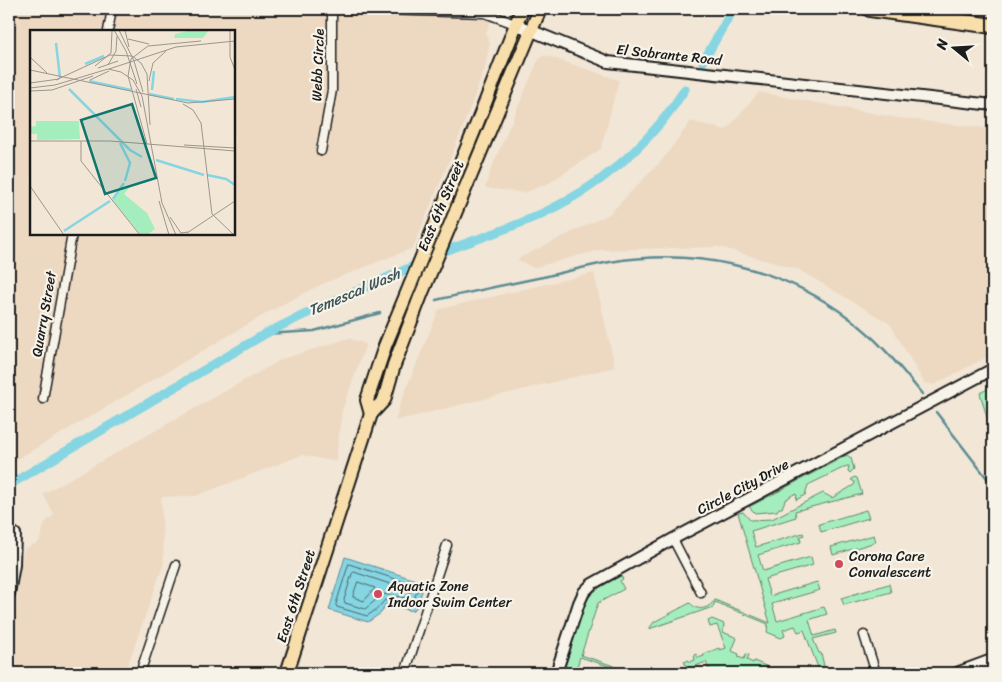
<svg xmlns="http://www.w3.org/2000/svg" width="1002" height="682" viewBox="0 0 1002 682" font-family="Sriracha,sans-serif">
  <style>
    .built { fill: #edd9c2; fill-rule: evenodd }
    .green { fill: #a4eebd; stroke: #60856c }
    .water { fill: #86d5e2; stroke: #5c8b93 }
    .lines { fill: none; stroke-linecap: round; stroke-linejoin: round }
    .shore { stroke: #46666b; stroke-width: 1 }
    .stream { stroke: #5c8b93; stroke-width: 2.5 }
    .canal { stroke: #86d5e2; stroke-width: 9 }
    .minor-casing { stroke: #1c1c1c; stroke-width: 11 }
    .tertiary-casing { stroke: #1c1c1c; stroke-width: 14 }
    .secondary-casing { stroke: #1c1c1c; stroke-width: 15 }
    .primary-casing { stroke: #1c1c1c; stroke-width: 16 }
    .motorway-casing { stroke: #1c1c1c; stroke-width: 18 }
    .minor { stroke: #f7f3e8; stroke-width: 8 }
    .tertiary { stroke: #f7f3e8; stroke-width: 10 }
    .secondary { stroke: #f7f3e8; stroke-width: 11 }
    .primary { stroke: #f8deab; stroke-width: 12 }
    .motorway { stroke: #f8deab; stroke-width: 14 }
    .poi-dot { fill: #d1495b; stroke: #f7f3e8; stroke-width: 2 }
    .labels { text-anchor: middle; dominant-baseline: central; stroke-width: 4.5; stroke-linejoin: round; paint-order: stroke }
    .street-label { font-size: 14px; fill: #1c1c1c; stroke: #f7f3e8 }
    .poi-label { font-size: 14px; fill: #1c1c1c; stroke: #f7f3e8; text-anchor: start }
    .water-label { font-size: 15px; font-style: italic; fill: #3c5457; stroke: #f7f3e8 }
    .inset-river { fill: none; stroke: #86d5e2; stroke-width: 2.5 }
    .inset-road { fill: none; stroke: #9c968c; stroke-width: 1 }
    .view { fill: #0f766e; fill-opacity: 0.15; stroke: #0f766e; stroke-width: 2.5 }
    .inset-edge { fill: none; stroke: #1c1c1c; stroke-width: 2.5 }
  </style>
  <rect width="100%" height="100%" fill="#f2e7d7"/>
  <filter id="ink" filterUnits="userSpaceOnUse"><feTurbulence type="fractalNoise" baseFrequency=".02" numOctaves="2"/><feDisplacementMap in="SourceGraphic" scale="10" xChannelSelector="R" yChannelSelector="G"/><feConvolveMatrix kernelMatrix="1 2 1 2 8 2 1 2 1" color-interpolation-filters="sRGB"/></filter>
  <g filter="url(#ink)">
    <g class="built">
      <path d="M 9,9 L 496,9 L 486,33 L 490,43 L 485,68 L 462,130 L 413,248 L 320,285 L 276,308 L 9,464 ZM 31,31 L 234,31 L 234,234 L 31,234 Z"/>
      <polygon points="545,55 619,80 601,149 549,183 524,193 485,188 491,169 539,58"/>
      <polygon points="759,92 899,118 993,129 993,354 934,385 924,383 890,324 799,270 719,247 600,250 533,268 517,259 609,214 662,160 691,121 726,130"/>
      <polygon points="594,273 615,367 395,421 401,401 439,309"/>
      <polygon points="349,338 366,344 342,411 336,462 302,455 196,496 161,497 164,563 125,673 9,673 9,643 24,549 39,542 45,522 54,515 43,494 282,359"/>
    </g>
    <g class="green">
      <polygon points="993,386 993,439 980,393"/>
      <polygon points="847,455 851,458 854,469 850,473 848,471 849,466 847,466 808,485 805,495 796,500 797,495 794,494 785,500 782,508 779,508 777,511 755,513 749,507"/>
      <path d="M 854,477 L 857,478 L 862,494 L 795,511 L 796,517 L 751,531 L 756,547 L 803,533 L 804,535 L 800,537 L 801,542 L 758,555 L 763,571 L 811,557 L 813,565 L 765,579 L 770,596 L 817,582 L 820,590 L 772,604 L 777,621 L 824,607 L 827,614 L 809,620 L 814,636 L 835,630 L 836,633 L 813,639 L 819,653 L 821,653 L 824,666 L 820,667 L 822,673 L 820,673 L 804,630 L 798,632 L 795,626 L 783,630 L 785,636 L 781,638 L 767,632 L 768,624 L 715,602 L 712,609 L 710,608 L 649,629 L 654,622 L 690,603 C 698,612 708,609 715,600 L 770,623 L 738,513 L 743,512 L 750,520 L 772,519 L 823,493 L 832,498 L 854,485 L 855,482 L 851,480 Z"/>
      <polygon points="866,510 869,518 821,532 819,524"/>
      <polygon points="874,535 876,542 833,555 831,547"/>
      <path d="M 621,576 L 623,579 L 620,581 L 624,589 L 598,603 L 581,655 L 614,666 L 614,668 L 580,657 L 575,673 L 563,673 L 584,604 C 593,589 606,584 621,576 Z"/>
      <polygon points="889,584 891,592 844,605 841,598"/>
      <polygon points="712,619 724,624 723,632 737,638 732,651 739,654 738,657 744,659 746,654 749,655 747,660 753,663 754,661 768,667 768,670 773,672 776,667 778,668 777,673 713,673 711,669 709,670 706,662 688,669 684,662 689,660 690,662 695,660 694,655 696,654 698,658 704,656 704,654 719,648 720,650 726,648 717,625 710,627 708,621"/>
    </g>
    <polygon class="water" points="345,557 425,583 416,608 413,611 386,604 381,613 368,622 329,610"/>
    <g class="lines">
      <g class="shore">
        <polygon points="349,564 417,586 418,589 412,604 409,605 385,600 377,609 367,616 337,607 336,605"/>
        <polygon points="354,572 408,590 410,592 406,598 383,594 365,609 345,603 344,600 352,574"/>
        <polygon points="358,582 375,588 364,601 353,597"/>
      </g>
      <g class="stream">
        <path d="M 436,300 C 472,292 508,284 543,277 C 565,272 587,266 610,262 C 694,248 780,266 849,318 C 877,338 900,367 922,394"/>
        <polyline points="265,334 314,331 380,313"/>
        <polyline points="936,412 993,486"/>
      </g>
      <g class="canal">
        <polyline points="703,62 733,9"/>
        <path d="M 9,485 L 265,334 C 309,311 354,292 400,272 C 416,265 432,257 448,250 C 488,235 530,222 568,200 C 615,174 656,135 685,89"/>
      </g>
      <defs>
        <g id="minor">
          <polyline points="350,9 485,13 515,24"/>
          <polyline points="108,31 112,9"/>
          <polyline points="321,151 332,90 332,9"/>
          <polyline points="43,399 72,234"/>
          <polyline points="673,539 701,593"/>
          <polyline points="864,635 876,673"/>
          <polyline points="140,673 176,565"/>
          <polyline points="405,673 447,545"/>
        </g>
        <g id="tertiary">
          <polyline points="515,24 608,62 993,105"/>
          <polyline points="9,594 14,565 15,534"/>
          <polyline points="556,673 579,603 584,592 592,584 673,539 993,369"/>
        </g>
        <polyline id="secondary" points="958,673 993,660"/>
        <g id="primary">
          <polyline points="371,414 367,400 385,346 476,126 522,9"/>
          <polyline points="287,673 371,414 384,400 394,365 421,295 540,9"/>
        </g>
        <polyline id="motorway" points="870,9 993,26"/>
      </defs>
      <use href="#minor" class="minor-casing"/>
      <use href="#tertiary" class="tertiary-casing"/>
      <use href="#secondary" class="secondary-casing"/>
      <use href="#primary" class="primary-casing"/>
      <use href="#motorway" class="motorway-casing"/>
      <use href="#minor" class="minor"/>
      <use href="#tertiary" class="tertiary"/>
      <use href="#secondary" class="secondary"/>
      <use href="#primary" class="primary"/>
      <use href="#motorway" class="motorway"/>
    </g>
  </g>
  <g class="poi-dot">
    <circle cx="839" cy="564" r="5"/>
    <circle cx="378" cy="594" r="5"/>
  </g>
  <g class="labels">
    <g class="street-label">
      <text transform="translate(669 55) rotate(6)">El Sobrante Road</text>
      <text transform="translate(318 65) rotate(-88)">Webb Circle</text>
      <text transform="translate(441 206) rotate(-67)">East 6th Street</text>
      <text transform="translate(44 314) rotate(-80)">Quarry Street</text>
      <text transform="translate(743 487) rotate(-28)">Circle City Drive</text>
      <text transform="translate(296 596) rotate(-72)">East 6th Street</text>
    </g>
    <g class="poi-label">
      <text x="849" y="556">Corona Care<tspan x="849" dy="16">Convalescent</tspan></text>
      <text x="388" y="586">Aquatic Zone<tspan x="388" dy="16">Indoor Swim Center</tspan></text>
    </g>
    <g class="water-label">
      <text transform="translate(354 292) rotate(-23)">Temescal Wash</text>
    </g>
  </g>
  <g transform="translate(30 30)">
    <rect width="205" height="205" fill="#f2e7d7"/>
    <path d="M 162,0 L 179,0 L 173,8 L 144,8 L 145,4 ZM 6,91 L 49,91 L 50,109 L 7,110 L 7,104 L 0,104 L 0,97 L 6,96 ZM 96,156 L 99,158 L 94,164 L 117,183 L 125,199 L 117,205 L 111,205 L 82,169 Z" fill="#a4eebd"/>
    <path class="inset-river" d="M 26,13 L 30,48M 55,34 L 74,26M 59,51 L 101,60M 39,59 L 100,120 L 112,127M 122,60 L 124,41M 119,64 L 144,69M 146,69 L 172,72 L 205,67M 90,113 L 100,133 L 95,151M 126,130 L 174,145M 177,145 L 196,149 L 205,155M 83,169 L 94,153M 34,201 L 80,171"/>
    <path class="inset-road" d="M 84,0 L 96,21 L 107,54M 89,0 L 104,31 L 113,62M 95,0 L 99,17M 200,0 L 200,27 L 205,40M 98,9 L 119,14M 0,27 L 17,43M 78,35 L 86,21 L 87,6M 65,36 L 81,23 L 82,1M 68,38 L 88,31M 79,39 L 146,17 L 205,11M 0,40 L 158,73 L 205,69M 26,50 L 80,25 L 102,26 L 111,33 L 117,44 L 120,95M 60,50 L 79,41M 119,51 L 123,33 L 136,21M 0,53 L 29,49M 0,58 L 25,55 L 78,39 L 91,42 L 103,50 L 112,66 L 132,173 L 146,205M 106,59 L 111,77M 0,61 L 22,60 L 63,46M 153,74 L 163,80 L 171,93 L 182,184 L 204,205M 0,111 L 80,111 L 205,121M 51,111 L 51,131 L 110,205M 117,114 L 98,46 L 101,29 L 118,16 L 171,11M 154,115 L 205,118M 0,156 L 34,205M 129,171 L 139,205M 140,187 L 151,203 L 158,202M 157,203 L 205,171"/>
    <path class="view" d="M 102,74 L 126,148 L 75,164 L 51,90 Z"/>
    <rect width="205" height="205" class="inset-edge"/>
  </g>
  <rect width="1002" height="682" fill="none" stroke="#f7f3e8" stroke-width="30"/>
  <rect x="15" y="15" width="972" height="652" fill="none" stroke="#1c1c1c" stroke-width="2" filter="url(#ink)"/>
  <g transform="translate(954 48) rotate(288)" stroke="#f7f3e8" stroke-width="4" paint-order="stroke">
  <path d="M0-4L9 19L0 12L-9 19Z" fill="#1c1c1c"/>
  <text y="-8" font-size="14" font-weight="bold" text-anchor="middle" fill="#1c1c1c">N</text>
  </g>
</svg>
